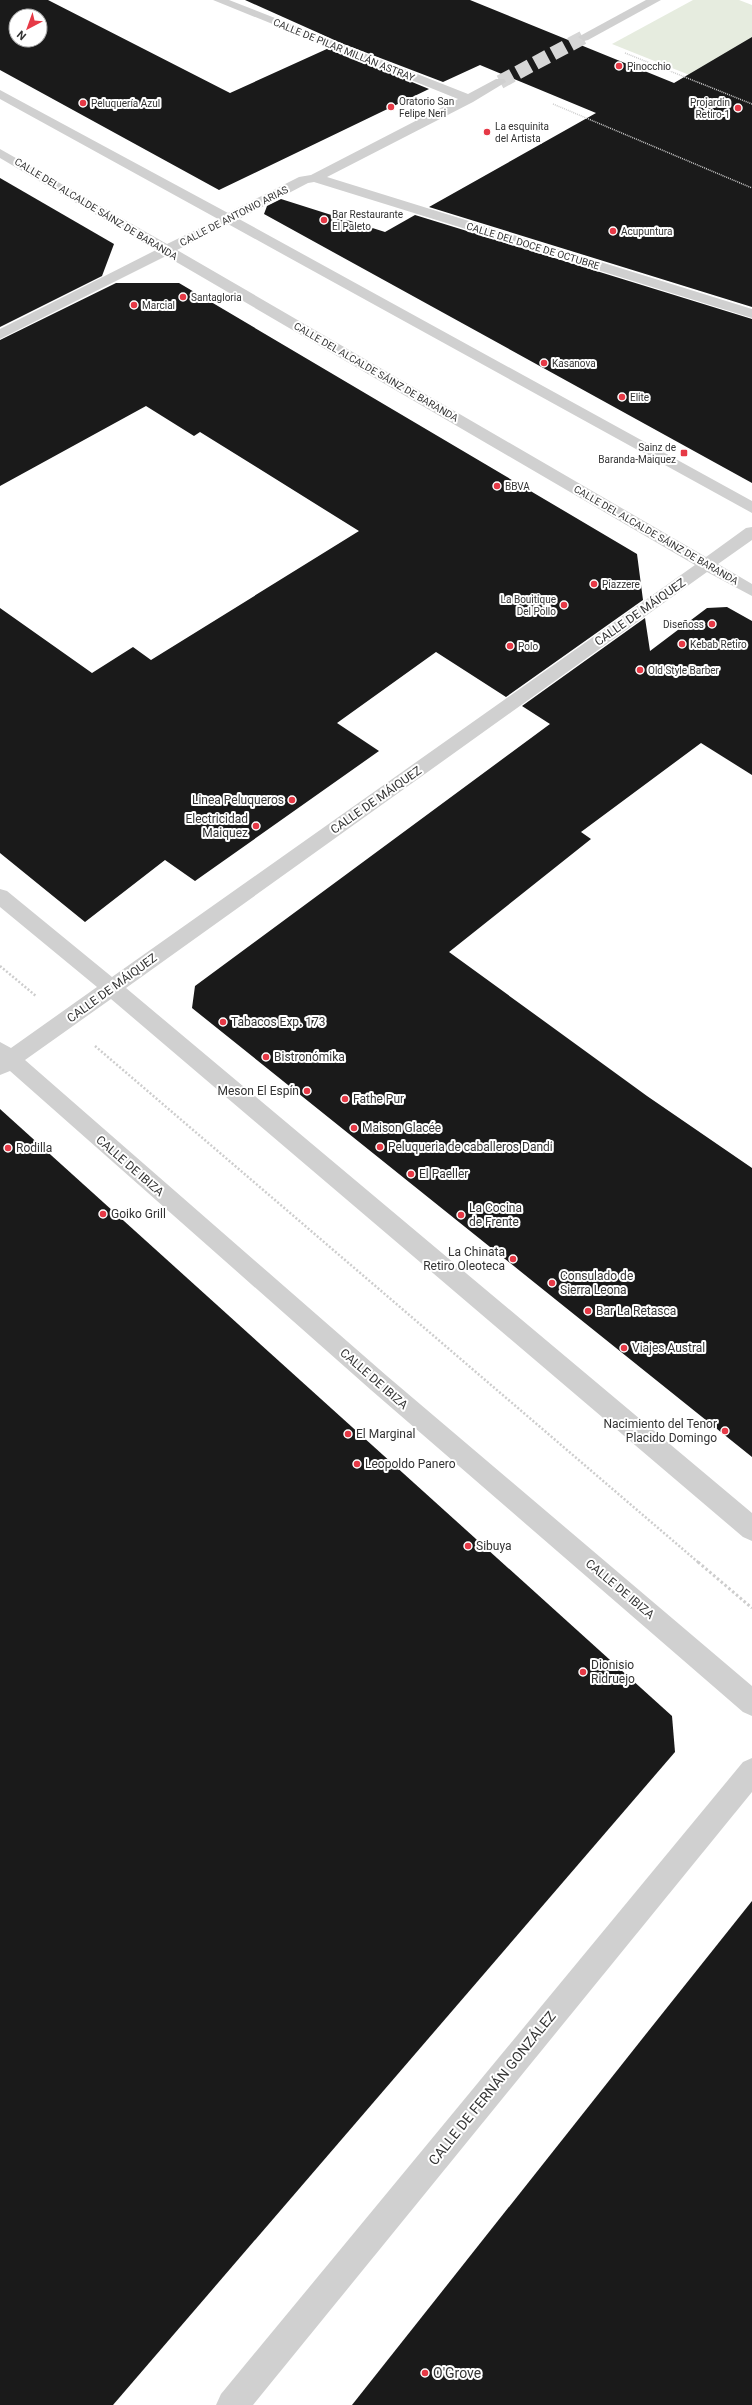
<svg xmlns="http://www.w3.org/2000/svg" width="752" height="2405" viewBox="0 0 752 2405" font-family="Roboto,sans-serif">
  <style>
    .green { fill: #e6ecdf }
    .building { fill: #1a1a1a; fill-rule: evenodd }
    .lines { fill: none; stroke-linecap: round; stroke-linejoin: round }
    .street-tunnel { stroke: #d6d6d6; stroke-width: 14; stroke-dasharray: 14 6; stroke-linecap: butt }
    .path-far2 { stroke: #cdcdcd; stroke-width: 1.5; stroke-dasharray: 1 1; stroke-linecap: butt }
    .path-far1 { stroke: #cdcdcd; stroke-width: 2.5; stroke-dasharray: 2 2; stroke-linecap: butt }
    .path { stroke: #cdcdcd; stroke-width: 3; stroke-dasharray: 2.5 2.5; stroke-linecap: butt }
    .street { fill: #d0d0d0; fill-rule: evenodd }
    .poi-dot { fill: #e63946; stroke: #fff; stroke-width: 1.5 }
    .labels { text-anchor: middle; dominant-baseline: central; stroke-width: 4; stroke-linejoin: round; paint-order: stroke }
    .far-street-label { font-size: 10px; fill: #333; stroke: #fff }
    .far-poi-label { font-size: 10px; fill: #333; stroke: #fff; text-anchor: start }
    .street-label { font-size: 12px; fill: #333; stroke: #fff }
    .poi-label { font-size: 12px; fill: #333; stroke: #fff; text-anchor: start }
    .near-street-label { font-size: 14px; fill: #333; stroke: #fff }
    .near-poi-label { font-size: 14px; fill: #333; stroke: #fff; text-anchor: start }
  </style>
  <rect width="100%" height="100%" fill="#fff"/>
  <polygon class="green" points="693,0 739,0 752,5 752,100 612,44"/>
  <g class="building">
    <path d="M 0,0 L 48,0 L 230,93 L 329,48 L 429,89 L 219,190 L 0,70 ZM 16,16 L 40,16 L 40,40 L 16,40 Z"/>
    <polygon points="245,0 470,0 674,83 752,37 752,307 429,207 596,113 480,65 443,82 341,43"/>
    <polygon points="0,178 114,244 102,276 0,327"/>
    <polygon points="281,199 385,232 415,215 752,319 752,483 264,214 267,206"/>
    <polygon points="116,283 179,283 637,554 643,600 506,697 436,652 337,723 379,751 195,881 165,860 85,922 0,853 0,608 92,673 133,647 151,660 359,531 200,432 194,436 146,406 0,486 0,340"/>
    <polygon points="727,607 752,621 752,775 701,743 581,832 591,839 449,952 647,1096 752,1168 752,1457 192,1008 195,986 550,724 522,706 645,618 650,651 707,608"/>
    <polygon points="0,1109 672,1716 675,1752 113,2405 0,2405"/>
    <polygon points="752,1901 752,2405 352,2405 646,2034"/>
  </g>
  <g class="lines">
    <polyline class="street-tunnel" points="500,82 584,37"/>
    <g class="path-far2">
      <polyline points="625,53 752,104"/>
      <polyline points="553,104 752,188"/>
    </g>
    <g class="path-far1">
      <polyline points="0,966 36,996"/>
      <polyline points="95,1046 699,1563"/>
    </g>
    <polyline class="path" points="698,1562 752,1608"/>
    <g class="street">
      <polygon points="213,0 229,0 468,94 496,79 504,79 506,82 473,102 327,177 752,309 752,318 314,182 308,183 239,219 752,501 752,513 228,224 177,250 706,557 746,528 752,527 752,540 718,564 752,584 752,596 707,572 126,988 752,1513 752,1541 743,1537 111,999 25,1060 387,1376 752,1686 752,1716 743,1712 371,1390 10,1071 0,1075 0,1042 11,1048 97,987 0,907 0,889 7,891 112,977 695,565 166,256 0,339 0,329 156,250 0,158 0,149 167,244 218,219 0,99 0,90 228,213 299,177 311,175 458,99"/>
      <polygon points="646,0 661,0 588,40 584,41 578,37"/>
      <polygon points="752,1758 752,1792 253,2405 216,2405 221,2394 743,1762"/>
    </g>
  </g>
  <g class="poi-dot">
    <circle cx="619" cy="66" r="4"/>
    <circle cx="83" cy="103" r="4"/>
    <circle cx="391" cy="107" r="4"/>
    <circle cx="738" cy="108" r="4"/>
    <circle cx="487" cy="132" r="4"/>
    <circle cx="324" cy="220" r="4"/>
    <circle cx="613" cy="231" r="4"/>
    <circle cx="183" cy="297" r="4"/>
    <circle cx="134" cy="305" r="4"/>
    <circle cx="544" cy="363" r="4"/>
    <circle cx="622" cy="397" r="4"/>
    <rect x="680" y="449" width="8" height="8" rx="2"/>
    <circle cx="497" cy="486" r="4"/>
    <circle cx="594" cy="584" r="4"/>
    <circle cx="564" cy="605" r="4"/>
    <circle cx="712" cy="624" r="4"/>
    <circle cx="682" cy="644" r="4"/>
    <circle cx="510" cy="646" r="4"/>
    <circle cx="640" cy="670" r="4"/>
    <circle cx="292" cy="800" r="4"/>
    <circle cx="256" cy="826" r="4"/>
    <circle cx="223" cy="1022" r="4"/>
    <circle cx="266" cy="1057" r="4"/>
    <circle cx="307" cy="1091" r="4"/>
    <circle cx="345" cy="1099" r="4"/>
    <circle cx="354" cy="1128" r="4"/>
    <circle cx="380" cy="1147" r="4"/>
    <circle cx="8" cy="1148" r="4"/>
    <circle cx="411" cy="1174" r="4"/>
    <circle cx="103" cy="1214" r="4"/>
    <circle cx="461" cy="1215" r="4"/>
    <circle cx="513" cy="1259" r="4"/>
    <circle cx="552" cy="1283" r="4"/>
    <circle cx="588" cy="1311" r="4"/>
    <circle cx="624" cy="1348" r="4"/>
    <circle cx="725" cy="1431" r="4"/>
    <circle cx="348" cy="1434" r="4"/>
    <circle cx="357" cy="1464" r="4"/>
    <circle cx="468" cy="1546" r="4"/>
    <circle cx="583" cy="1672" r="4"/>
    <circle cx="425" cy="2373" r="4"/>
  </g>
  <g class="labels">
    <g class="far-street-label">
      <text transform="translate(344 50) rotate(22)">CALLE DE PILAR MILLÁN ASTRAY</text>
      <text transform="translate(96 209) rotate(31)">CALLE DEL ALCALDE SÁINZ DE BARANDA</text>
      <text transform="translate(234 216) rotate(-27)">CALLE DE ANTONIO ARIAS</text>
      <text transform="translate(533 246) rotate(17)">CALLE DEL DOCE DE OCTUBRE</text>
      <text transform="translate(376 372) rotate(30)">CALLE DEL ALCALDE SÁINZ DE BARANDA</text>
      <text transform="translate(656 535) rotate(30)">CALLE DEL ALCALDE SÁINZ DE BARANDA</text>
    </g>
    <g class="far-poi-label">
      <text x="627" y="66">Pinocchio</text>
      <text x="399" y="101">Oratorio San<tspan x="399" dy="12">Felipe Neri</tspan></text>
      <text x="730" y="102" text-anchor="end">Projardin<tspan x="730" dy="12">Retiro-1</tspan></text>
      <text x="91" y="103">Peluquería Azul</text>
      <text x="495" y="126">La esquinita<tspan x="495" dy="12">del Artista</tspan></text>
      <text x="332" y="214">Bar Restaurante<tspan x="332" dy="12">El Paleto</tspan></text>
      <text x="621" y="231">Acupuntura</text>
      <text x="191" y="297">Santagloria</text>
      <text x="142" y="305">Marcial</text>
      <text x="552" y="363">Kasanova</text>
      <text x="630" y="397">Elite</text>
      <text x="676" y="447" text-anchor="end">Sainz de<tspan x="676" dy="12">Baranda-Maiquez</tspan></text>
      <text x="505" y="486">BBVA</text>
      <text x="602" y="584">Piazzere</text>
      <text x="556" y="599" text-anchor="end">La Bouitique<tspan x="556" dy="12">Del Pollo</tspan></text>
      <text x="704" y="624" text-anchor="end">Diseñoss</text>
      <text x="690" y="644">Kebab Retiro</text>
      <text x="518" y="646">Polo</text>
      <text x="648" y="670">Old Style Barber</text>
    </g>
    <g class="street-label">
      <text transform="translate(640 612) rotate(-35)">CALLE DE MÁIQUEZ</text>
      <text transform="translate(376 800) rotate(-35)">CALLE DE MÁIQUEZ</text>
      <text transform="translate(112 988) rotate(-36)">CALLE DE MÁIQUEZ</text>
      <text transform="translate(130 1166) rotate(41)">CALLE DE IBIZA</text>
      <text transform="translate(374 1379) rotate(41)">CALLE DE IBIZA</text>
      <text transform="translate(620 1589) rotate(40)">CALLE DE IBIZA</text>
    </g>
    <g class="poi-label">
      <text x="284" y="800" text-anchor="end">Linea Peluqueros</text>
      <text x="248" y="819" text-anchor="end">Electricidad<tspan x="248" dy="14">Maiquez</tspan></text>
      <text x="231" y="1022">Tabacos Exp. 173</text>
      <text x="274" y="1057">Bistronómika</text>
      <text x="299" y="1091" text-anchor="end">Meson El Espín</text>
      <text x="353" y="1099">Fathe Pur</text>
      <text x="362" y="1128">Maison Glacée</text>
      <text x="388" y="1147">Peluqueria de caballeros Dandi</text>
      <text x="16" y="1148">Rodilla</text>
      <text x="419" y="1174">El Paeller</text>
      <text x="469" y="1208">La Cocina<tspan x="469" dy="14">de Frente</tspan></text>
      <text x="111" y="1214">Goiko Grill</text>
      <text x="505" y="1252" text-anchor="end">La Chinata<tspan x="505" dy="14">Retiro Oleoteca</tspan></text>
      <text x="560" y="1276">Consulado de<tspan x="560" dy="14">Sierra Leona</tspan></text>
      <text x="596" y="1311">Bar La Retasca</text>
      <text x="632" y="1348">Viajes Austral</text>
      <text x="717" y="1424" text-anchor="end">Nacimiento del Tenor<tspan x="717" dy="14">Placido Domingo</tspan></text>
      <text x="356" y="1434">El Marginal</text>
      <text x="365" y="1464">Leopoldo Panero</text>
      <text x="476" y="1546">Sibuya</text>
      <text x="591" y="1665">Dionisio<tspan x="591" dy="14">Ridruejo</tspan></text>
    </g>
    <g class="near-street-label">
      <text transform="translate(492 2088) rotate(-51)">CALLE DE FERNÁN GONZÁLEZ</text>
    </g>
    <g class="near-poi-label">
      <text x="433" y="2373">O'Grove</text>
    </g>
  </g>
  <g transform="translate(28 28) rotate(221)"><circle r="19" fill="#ffffff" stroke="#adadad"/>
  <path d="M0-3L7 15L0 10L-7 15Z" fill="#e63946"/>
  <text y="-6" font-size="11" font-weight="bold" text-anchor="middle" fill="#333333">N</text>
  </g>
</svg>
